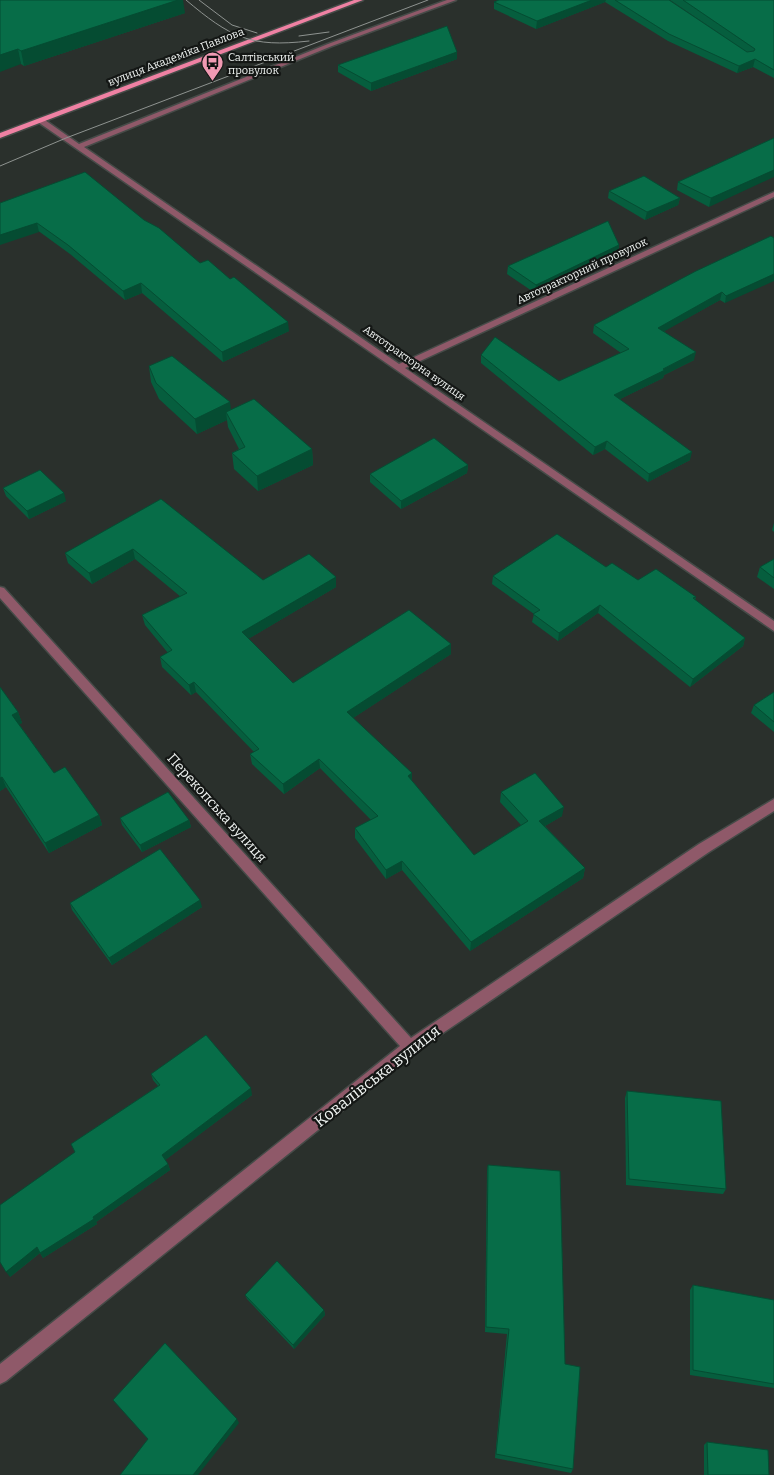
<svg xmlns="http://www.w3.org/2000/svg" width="774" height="1475" viewBox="0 0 774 1475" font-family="Bitter,serif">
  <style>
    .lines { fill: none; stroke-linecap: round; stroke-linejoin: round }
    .minor-casing { stroke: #464b48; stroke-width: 3 }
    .primary-casing { stroke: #464b48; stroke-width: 3 }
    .minor { fill: #8f5969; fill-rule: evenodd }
    .primary { fill: #ef81a3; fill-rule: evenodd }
    .tram { stroke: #8e9390; stroke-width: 1 }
    .wall { fill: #065e3e }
    .shaded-wall { fill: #054c32 }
    .building { fill: #076d48; stroke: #054c32 }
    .labels { text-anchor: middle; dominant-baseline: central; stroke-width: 4.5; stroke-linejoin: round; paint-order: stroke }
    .far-street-label { font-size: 11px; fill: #f0f4f2; stroke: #141715 }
    .far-poi-label { font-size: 11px; fill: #f0f4f2; stroke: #141715; text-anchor: start }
    .street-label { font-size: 14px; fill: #f0f4f2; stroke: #141715 }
    .near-street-label { font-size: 16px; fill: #f0f4f2; stroke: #141715 }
  </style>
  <rect width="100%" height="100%" fill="#2a302c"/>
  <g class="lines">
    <defs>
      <g id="minor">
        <polygon points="447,0 456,0 332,46 84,147 399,364 774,192 774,197 405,368 774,621 774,631 35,120 42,118 79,144 328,44"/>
        <polygon points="0,587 4,588 411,1038 699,844 774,799 774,811 709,852 415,1052 6,1381 0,1384 0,1364 400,1046 0,598"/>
      </g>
      <polygon id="primary" points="354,0 363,0 0,138 0,133"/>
    </defs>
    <use href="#minor" class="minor-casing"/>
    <use href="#primary" class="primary-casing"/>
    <use href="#minor" class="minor"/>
    <use href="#primary" class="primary"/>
    <g class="tram">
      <path d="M 186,0 C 230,37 250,48 309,41"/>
      <polyline points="199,0 232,25 257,33"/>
      <polyline points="299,36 329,32"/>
      <polyline points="0,166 66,138 428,0"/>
    </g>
  </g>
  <g class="wall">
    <polygon points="0,0 185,13 24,66 21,64"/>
    <polygon points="499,0 669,0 747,52 670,0 774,0 774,78 753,67 737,73 668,41 605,2 536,29 494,9 494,2"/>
    <polygon points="457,59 371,91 338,72 338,65"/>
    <polygon points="774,138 709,207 677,190 678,182"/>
    <polygon points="609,191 680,198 678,205 645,220 608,198"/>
    <polygon points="0,203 200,263 289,331 223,362 142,293 125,300 70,254"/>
    <polygon points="771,236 725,303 720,300 664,331 694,360 664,375 663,378 620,399 690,460 648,482 605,449 593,455 481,363 481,355 559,381 621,353 593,333 594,325"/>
    <polygon points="619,245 618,252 535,293 507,274 508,266"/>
    <polygon points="149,366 231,410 312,449 313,465 258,491 234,469 232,453 239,449 228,427 227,420 197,434 159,399 151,382"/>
    <polygon points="468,465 467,473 401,509 370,482 370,474"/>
    <polygon points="3,488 66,501 29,519 6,496"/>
    <polygon points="161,499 263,580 336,587 248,639 293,683 451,644 451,654 353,718 412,781 474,855 521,825 500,802 501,792 562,816 545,826 585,868 583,878 470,951 402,870 386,879 355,838 355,828 371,820 320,768 284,794 252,764 250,754 254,752 196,692 191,695 162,667 160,657 168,653 145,625 142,615 181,597 135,559 92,584 68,563 65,553"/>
    <polygon points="774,523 774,532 772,530"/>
    <polygon points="774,559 774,589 757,577 760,567"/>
    <polygon points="606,567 638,580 696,597 695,600 745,638 743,646 690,687 598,613 558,641 532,622 534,614 492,584 493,576"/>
    <polygon points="0,687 18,712 22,723 19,724 54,773 99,815 102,825 49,853 6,787 0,791"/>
    <polygon points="774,692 774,732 751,713 754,705"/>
    <polygon points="120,818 189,820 191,827 142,852 122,825"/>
    <polygon points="70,903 202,907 112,965 72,910"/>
    <polygon points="151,1074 252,1095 165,1160 168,1164 170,1170 96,1222 97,1224 43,1258 40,1253 10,1277 75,1153 71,1144 158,1086 153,1080"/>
    <polygon points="627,1091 726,1189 723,1194 626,1185 625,1098"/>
    <polygon points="488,1165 565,1364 573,1469 571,1473 495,1458 507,1334 485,1332 487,1170"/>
    <polygon points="693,1285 774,1300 774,1388 690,1375 690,1290"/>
    <polygon points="245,1295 324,1310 325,1315 294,1349 247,1299"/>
    <polygon points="707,1442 769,1475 704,1475 704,1445"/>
  </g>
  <g class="shaded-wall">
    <polygon points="178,0 183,0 185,13 24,66 21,51"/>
    <polygon points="592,0 606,0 605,2 536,29 537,21"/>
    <polygon points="18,49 21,64 0,72 0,55"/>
    <polygon points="457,52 457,59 371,91 371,83"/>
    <polygon points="755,59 753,67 737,73 739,66"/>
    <polygon points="774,170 774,177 709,207 711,198"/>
    <polygon points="680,198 678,205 645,220 647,212"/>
    <polygon points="37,223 39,232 0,245 0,235"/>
    <polygon points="619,245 618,252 535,293 536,285"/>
    <polygon points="774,274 774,281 725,303 726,296"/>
    <polygon points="141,283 142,293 125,300 123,291"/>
    <polygon points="722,292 720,300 656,336 658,328"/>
    <polygon points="288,322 289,331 223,362 222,352"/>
    <polygon points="696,352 694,360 664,375 663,378 612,403 614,395"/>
    <polygon points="230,402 232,417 226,412 227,420 197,434 195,419"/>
    <polygon points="607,441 605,449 593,455 595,447"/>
    <polygon points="312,449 313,465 258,491 257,476"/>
    <polygon points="692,452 690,460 648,482 649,474"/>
    <polygon points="468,465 467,473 401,509 401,501"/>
    <polygon points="64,493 66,501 29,519 27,511"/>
    <polygon points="133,549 135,559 92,584 89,573"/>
    <polygon points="336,577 336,587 243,642 242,632"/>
    <polygon points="600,605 598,613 558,641 559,633"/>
    <polygon points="745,638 743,646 690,687 693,679"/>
    <polygon points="451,644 451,654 347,722 347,712"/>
    <polygon points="194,682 196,692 191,695 189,685"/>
    <polygon points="18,712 22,723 16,726 12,715"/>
    <polygon points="319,759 320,768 284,794 283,784"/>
    <polygon points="412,773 412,783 408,776"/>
    <polygon points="2,777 6,787 0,791 0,778"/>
    <polygon points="564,807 562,816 538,830 539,821"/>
    <polygon points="99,815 102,825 49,853 45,843"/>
    <polygon points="189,820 191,827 142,852 140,845"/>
    <polygon points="402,861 402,870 386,879 386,870"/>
    <polygon points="585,868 583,878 470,951 471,942"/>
    <polygon points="200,900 202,907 112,965 109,958"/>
    <polygon points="251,1088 252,1095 164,1161 162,1155"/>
    <polygon points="168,1164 170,1170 96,1222 97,1224 43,1258 40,1253"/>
    <polygon points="37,1247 41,1252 10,1277 6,1272"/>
    <polygon points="324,1310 325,1315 294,1349 293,1345"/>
    <polygon points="237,1419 239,1423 198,1475 193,1475"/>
  </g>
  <g class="building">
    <polygon points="0,0 178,0 21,51 18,49 0,55"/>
    <polygon points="499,0 592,0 537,21 494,2"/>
    <polygon points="615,0 669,0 747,52 754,51 755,49 683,0 774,0 774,70 755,59 739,66 669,34"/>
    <polygon points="447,26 457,52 371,83 338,65"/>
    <polygon points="774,138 774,170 711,198 678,182"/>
    <polygon points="85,172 144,220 159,228 200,263 208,260 230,279 234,277 288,322 222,352 141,283 123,291 68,245 37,223 0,235 0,203"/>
    <polygon points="644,176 680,198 647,212 609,191"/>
    <polygon points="608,221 619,245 536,285 508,266"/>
    <polygon points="771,236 774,238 774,274 726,296 722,292 658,328 696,352 663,369 665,370 614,395 692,452 649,474 607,441 595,447 481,355 495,337 559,381 629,349 594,325 696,271"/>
    <polygon points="172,356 230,402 195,419 156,383 149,366"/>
    <polygon points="254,399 312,449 257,476 232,453 245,447 226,412"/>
    <polygon points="434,438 468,465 401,501 370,474"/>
    <polygon points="40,470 64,493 27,511 3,488"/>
    <polygon points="161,499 263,580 309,554 336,577 242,632 293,683 409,610 451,644 347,712 412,773 408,776 474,855 528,821 501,792 535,773 564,807 539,821 585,868 471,942 402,861 386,870 355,828 378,816 319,759 283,784 250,754 259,749 194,682 189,685 160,657 172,650 142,615 187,593 133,549 89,573 65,553"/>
    <polygon points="557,534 606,567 612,563 638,580 656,569 696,597 693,598 745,638 693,679 600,605 559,633 533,614 540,610 493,576"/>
    <polygon points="774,559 774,578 760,567"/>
    <polygon points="0,687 18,712 12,715 54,773 65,767 99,815 45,843 2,777 0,778"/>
    <polygon points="774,692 774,722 754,705"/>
    <polygon points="168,792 189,820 140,845 120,818"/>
    <polygon points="160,849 200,900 109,958 70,903"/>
    <polygon points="206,1035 251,1088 162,1155 168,1164 93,1217 94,1219 40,1253 37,1247 6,1272 0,1262 0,1205 75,1152 71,1144 160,1085 151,1074"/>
    <polygon points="627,1091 721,1101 726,1189 629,1179"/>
    <polygon points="488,1165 560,1171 565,1364 580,1367 573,1469 496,1454 509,1329 486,1327"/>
    <polygon points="277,1261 324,1310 293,1345 245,1295"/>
    <polygon points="693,1285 774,1300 774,1384 693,1370"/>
    <polygon points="165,1343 237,1419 193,1475 120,1475 148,1439 113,1400"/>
    <polygon points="707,1442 768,1450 769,1475 708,1475"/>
  </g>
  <defs>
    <symbol id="bus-pin" viewBox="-11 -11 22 30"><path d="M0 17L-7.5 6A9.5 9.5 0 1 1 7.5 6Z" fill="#f19ab3" stroke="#141715"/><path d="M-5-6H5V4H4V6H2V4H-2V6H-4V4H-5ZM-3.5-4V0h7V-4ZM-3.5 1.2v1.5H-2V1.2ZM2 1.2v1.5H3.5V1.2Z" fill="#111"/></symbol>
  </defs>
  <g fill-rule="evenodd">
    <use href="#bus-pin" x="200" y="50" width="25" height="34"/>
  </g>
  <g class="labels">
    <g class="far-street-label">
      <text transform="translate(176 57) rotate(-21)">вулиця Академіка Павлова</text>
      <text transform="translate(582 271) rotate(-25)">Автотракторний провулок</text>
      <text transform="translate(414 363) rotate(35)">Автотракторна вулиця</text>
    </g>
    <g class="far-poi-label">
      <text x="228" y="57">Салтівський<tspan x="228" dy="13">провулок</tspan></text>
    </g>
    <g class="street-label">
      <text transform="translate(217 808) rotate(48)">Перекопська вулиця</text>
    </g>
    <g class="near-street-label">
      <text transform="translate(377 1076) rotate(-38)">Ковалівська вулиця</text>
    </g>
  </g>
</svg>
